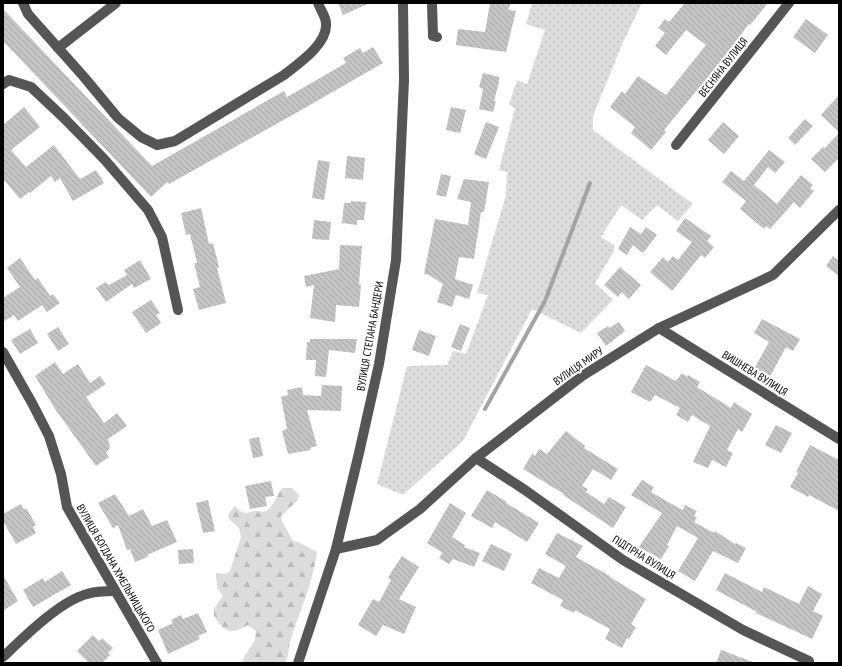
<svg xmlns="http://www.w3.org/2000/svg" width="842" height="666" viewBox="0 0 842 666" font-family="'PT Sans Narrow',sans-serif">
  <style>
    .forest { fill: url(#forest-firs) }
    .garden { fill: url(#garden-dots) }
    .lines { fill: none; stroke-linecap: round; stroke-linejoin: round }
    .stream { stroke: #a3a3a3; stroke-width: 4 }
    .building { fill: url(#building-back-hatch) }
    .minor { stroke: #555; stroke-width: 10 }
    .labels { text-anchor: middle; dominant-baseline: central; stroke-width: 4; stroke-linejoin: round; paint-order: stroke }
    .street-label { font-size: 11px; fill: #000; stroke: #fff }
  </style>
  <defs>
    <pattern id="forest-firs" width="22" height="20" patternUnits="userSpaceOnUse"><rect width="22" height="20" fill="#dcdcdc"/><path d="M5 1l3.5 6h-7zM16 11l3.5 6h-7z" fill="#bbb"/></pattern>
    <pattern id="garden-dots" width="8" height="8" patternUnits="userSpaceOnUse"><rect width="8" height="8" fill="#dcdcdc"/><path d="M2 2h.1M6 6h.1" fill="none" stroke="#bbb" stroke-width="1.8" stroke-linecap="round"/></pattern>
    <pattern id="building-back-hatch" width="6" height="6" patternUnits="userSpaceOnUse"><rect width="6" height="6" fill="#c4c4c4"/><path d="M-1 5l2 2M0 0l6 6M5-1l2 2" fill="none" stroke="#a7a7a7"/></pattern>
  </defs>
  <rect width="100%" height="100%" fill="#fff"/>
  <path class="forest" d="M 283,488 L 292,488 L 299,495 L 298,500 L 281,516 L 282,521 L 293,541 L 298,542 L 317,552 C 313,584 299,612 290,642 C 288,650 289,657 285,663 L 242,663 L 244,657 L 255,640 L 256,631 L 248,625 C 243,628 236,632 230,631 C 222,629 212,618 214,609 C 216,605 220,600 223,596 L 217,588 L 216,573 L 226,574 L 230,571 L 241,537 L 239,528 L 228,518 L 229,513 L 235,506 C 243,514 243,514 254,511 C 258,510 262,513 266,511 C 276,505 276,493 283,488 Z"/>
  <polygon class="garden" points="532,3 642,3 623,42 593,116 593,130 693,204 678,221 657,205 642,220 621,205 601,237 614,245 614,251 595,283 613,300 581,333 532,309 463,441 403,495 377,484 407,366 447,365 453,351 466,354 488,295 477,293 506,195 507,172 499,170 515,108 509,105 517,80 527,84 545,30 526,24"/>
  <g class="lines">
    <polyline class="stream" points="485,409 545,301 590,183"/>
  </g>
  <g class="building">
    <polygon points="338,3 370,3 343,15"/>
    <polygon points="490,3 511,3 508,10 516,11 506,52 456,45 458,29 485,32"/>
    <polygon points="685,3 768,3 750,25 749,24 717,66 664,130 666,132 651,150 631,133 635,127 610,107 622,91 625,94 638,76 666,95 706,45 686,30 666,55 655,46 665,33 658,28 665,19 669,22"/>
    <polygon points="3,9 152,166 284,91 287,97 346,63 343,58 360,48 363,53 373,47 383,63 296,113 169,184 167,182 151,197 3,41"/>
    <polygon points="806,19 828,35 815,53 793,37"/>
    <polygon points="483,73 499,77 499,82 494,101 496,101 493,112 479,109 483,89 479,87"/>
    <polygon points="839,95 839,132 821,115"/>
    <polygon points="24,107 40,127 11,150 26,167 54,145 80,179 96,170 104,183 73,201 60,178 55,182 51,176 30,193 29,192 20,199 3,179 3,125"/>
    <polygon points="451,107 466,110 460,133 446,130"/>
    <polygon points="805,119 813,126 795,145 788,138"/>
    <polygon points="486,122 499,127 486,159 474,154"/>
    <polygon points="723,122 739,136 724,154 708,140"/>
    <polygon points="839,133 839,158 825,172 811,159 823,147 825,148"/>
    <polygon points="769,150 785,162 775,173 768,167 754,185 777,204 801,175 813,185 810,188 814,191 800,208 794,202 770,229 766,226 764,229 740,209 746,201 722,182 731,171 744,181"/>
    <polygon points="347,156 365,158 363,180 345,178"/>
    <polygon points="318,160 330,162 324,200 312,198"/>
    <polygon points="441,174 451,176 446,197 436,195"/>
    <polygon points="464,179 489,182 484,212 481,212 474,259 459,257 455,279 473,285 469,299 456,295 452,307 437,302 443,284 429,275 424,274 435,219 468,225 471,202 457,199"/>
    <polygon points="351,201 366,202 364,220 357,220 357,225 342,223 344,203 351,203"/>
    <polygon points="201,208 209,244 213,243 219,267 217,268 226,303 199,310 193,289 200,287 194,263 197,263 190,234 186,235 181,213"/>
    <polygon points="685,218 711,236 707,241 714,247 705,258 701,255 672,291 650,272 663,257 668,262 673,256 678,260 692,242 676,231"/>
    <polygon points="314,220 331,222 329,240 312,239"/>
    <polygon points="630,227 641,234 646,227 657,235 643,253 633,245 627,255 618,249"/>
    <polygon points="340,245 362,246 359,284 361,285 359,307 336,305 335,322 310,318 314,285 306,287 304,276 339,269"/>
    <polygon points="833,256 839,261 839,276 826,266"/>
    <polygon points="20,258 35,280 38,278 50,296 53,294 60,303 47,312 42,305 18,321 14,315 3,322 3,298 20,287 7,268"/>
    <polygon points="140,260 151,279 134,288 132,284 106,302 96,288 106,282 109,285 127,275 124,270"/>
    <polygon points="620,267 641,285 629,299 622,292 618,297 604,285"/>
    <polygon points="151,300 160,313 156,315 161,323 146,333 132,312"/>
    <polygon points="762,319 800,339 793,351 786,347 768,380 753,371 769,342 754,333"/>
    <polygon points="619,322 625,331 606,346 597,333 608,326 609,328"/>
    <polygon points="460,324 470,328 461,351 451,347"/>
    <polygon points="58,327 69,344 58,351 47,334"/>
    <polygon points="30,329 38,343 20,354 11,340"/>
    <polygon points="419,330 436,336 429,356 412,350"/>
    <polygon points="310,339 357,339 355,353 329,350 326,377 315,376 316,360 306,360 307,342 310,342"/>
    <polygon points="55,362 63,374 78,364 90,383 100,376 106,384 86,397 104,423 117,413 127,426 108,439 110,448 106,453 109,457 96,466 55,409 35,376"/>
    <polygon points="646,365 676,381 682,373 687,377 688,375 700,382 697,387 731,408 734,402 752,414 742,432 738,429 727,450 733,453 726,467 712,460 708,468 693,462 710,426 692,415 688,422 676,415 680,408 655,395 650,402 631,392"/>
    <polygon points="322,385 342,386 341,411 307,410 317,446 310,448 311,450 288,454 282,431 287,429 281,397 288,395 287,390 302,387 303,395 321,396"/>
    <polygon points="776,425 792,433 781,453 765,445"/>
    <polygon points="566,431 585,446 584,448 618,469 611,480 593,469 582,486 588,489 586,492 604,504 609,497 626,507 613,528 563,495 564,494 523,469 532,454 535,456 539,449 547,454"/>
    <polygon points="259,437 263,456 253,458 249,439"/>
    <polygon points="810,445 839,460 839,511 809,495 808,497 790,487 798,473 796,472"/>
    <polygon points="642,480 654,487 651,492 677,507 683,510 685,505 697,511 694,516 697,517 694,522 714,533 715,531 735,544 736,543 746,548 738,563 713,551 695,581 678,571 698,538 677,526 667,545 669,546 661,559 639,547 662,513 631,495"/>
    <polygon points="271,481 274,496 265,497 267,506 250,509 245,486"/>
    <polygon points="487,490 507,502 506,503 539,523 527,542 495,522 492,528 471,516"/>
    <polygon points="115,494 129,516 143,509 152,526 167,520 177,542 147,555 148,557 135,562 130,549 127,550 118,525 113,528 98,503"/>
    <polygon points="208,500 215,531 203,533 196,503"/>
    <polygon points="450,503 466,513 452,537 465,545 464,547 480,553 474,567 453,559 449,564 439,558 443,553 427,543"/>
    <polygon points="21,504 24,510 26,508 36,525 33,527 36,533 16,544 3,521 3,514"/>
    <polygon points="557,533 583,546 576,557 610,576 610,577 646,599 631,624 636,627 629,639 627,638 622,648 605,639 610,629 575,610 574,613 560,606 563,600 531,583 539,568 559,578 566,566 545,554"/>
    <polygon points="491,544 512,554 504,571 482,561"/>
    <polygon points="193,549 194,563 179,564 178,550"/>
    <polygon points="402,556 419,567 399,599 416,607 404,634 383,625 376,636 358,625 373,599 379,602 391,580 388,578 392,571"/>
    <polygon points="62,571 71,585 33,607 23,590 43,578 45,582"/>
    <polygon points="725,573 762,592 764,587 799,604 808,586 822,594 813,611 823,616 812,639 756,613 757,612 716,590"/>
    <polygon points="3,575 18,601 3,611"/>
    <polygon points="198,613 207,632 198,636 200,639 168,654 158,630 173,623 171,620 181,615 183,619"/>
    <polygon points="93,635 99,641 102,638 113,648 108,653 110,655 102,663 89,663 77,651"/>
    <polygon points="721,650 753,662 753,663 716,663"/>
  </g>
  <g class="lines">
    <g class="minor">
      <path d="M 23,3 L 28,14 L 84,77 L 118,118 L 141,137 L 157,145 L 175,141 L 284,75 C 298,64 328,44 326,23 C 326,17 320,9 318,3"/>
      <polyline points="432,3 433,36 437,37"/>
      <polyline points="58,48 116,3"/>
      <polyline points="3,84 9,80 31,87 64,118 105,160 148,210 162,237 178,310"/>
      <polyline points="676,145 789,3"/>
      <polyline points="659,328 839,439"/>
      <polyline points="3,352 32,403 49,436 61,474 67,507 157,663"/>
      <polyline points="476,458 525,490 623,560 743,630 809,661"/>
      <polyline points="336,549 377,540 420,509 476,458 582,376 659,328 773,275 839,210"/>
      <path d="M 3,657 C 24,637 60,601 87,594 C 96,591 106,591 115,591"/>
      <polyline points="298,663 336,549 359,453 379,364 396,260 404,80 403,3"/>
    </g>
  </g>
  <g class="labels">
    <g class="street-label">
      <text transform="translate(723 67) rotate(-52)">ВЕСНЯНА ВУЛИЦЯ</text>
      <text transform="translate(370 336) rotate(-80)">ВУЛИЦЯ СТЕПАНА БАНДЕРИ</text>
      <text transform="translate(578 366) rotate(-35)">ВУЛИЦЯ МИРУ</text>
      <text transform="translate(755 373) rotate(32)">ВИШНЕВА ВУЛИЦЯ</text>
      <text transform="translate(644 557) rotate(32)">ПІДГІРНА ВУЛИЦЯ</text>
      <text transform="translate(116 568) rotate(60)">ВУЛИЦЯ БОГДАНА ХМЕЛЬНИЦЬКОГО</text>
    </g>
  </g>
  <rect width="842" height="666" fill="none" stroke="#000000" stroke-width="8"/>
</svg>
